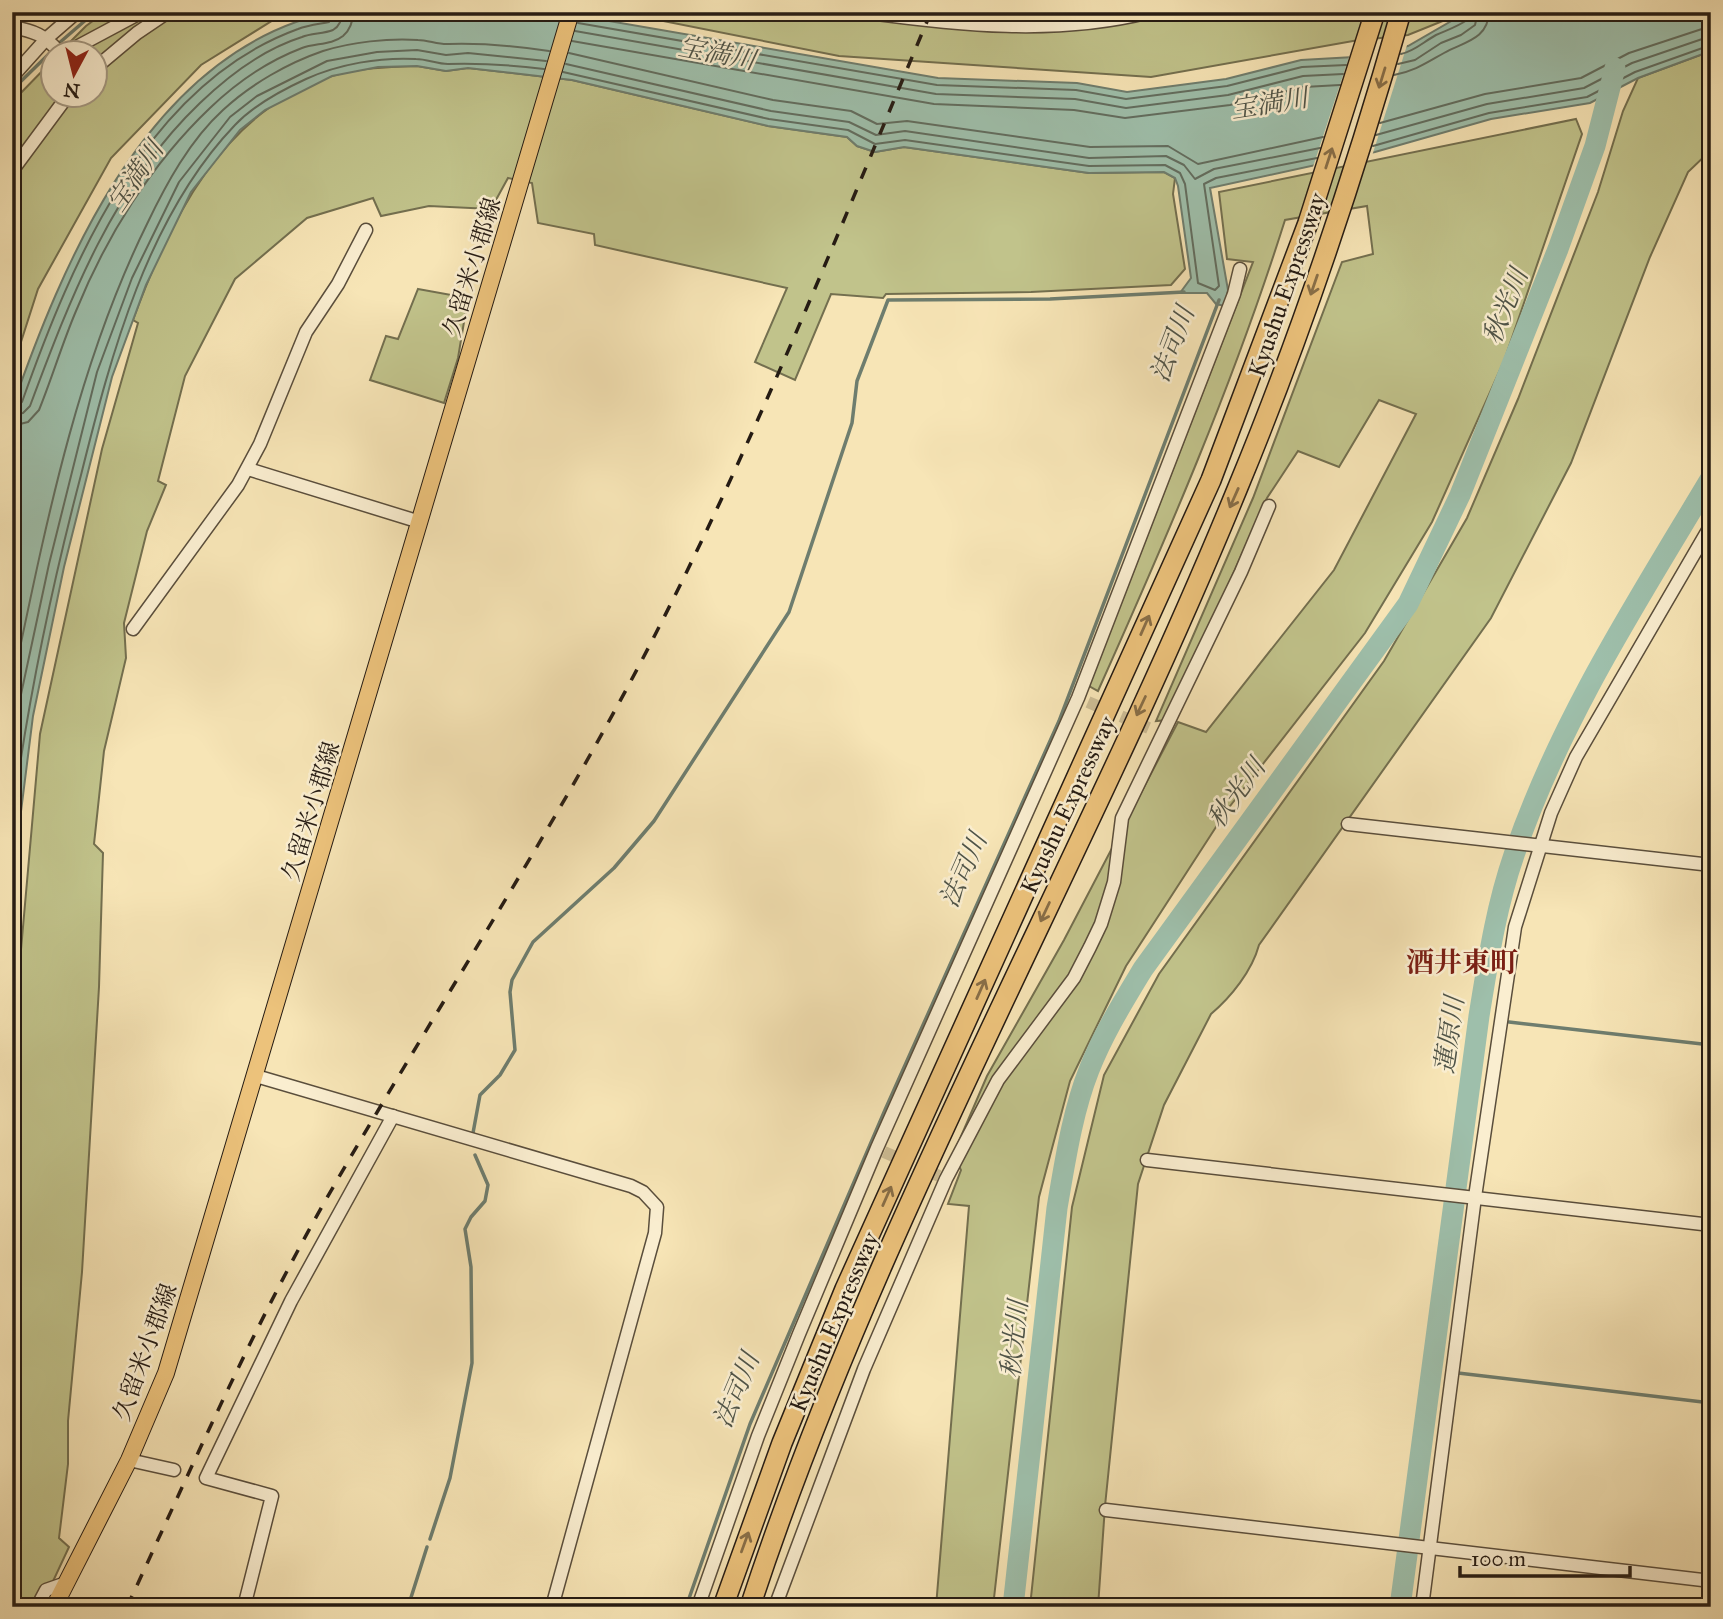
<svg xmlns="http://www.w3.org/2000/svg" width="1723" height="1619" viewBox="0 0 1723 1619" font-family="'IM FELL Great Primer','Noto Serif JP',serif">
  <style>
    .green { fill: #c1c38b; stroke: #736f4f; stroke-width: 2 }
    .water { fill: #9ebfab; stroke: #6e7d6e; stroke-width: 2 }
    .pier { fill: #f7e5b6 }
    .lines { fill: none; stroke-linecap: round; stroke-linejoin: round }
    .shore { stroke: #626d5f; stroke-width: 2 }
    .stream { stroke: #6e7d6e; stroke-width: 3.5 }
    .river { stroke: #9ebfab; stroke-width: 21 }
    .minor-tunnel { stroke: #cdbd95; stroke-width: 12; stroke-dasharray: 12 6; stroke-linecap: butt }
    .minor-casing { stroke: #5a4e3c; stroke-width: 15 }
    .major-casing { stroke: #251b13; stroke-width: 18 }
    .highway-casing { stroke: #251b13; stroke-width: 22 }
    .minor { stroke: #faeed0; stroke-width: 12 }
    .major { stroke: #ecc27b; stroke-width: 16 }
    .highway { stroke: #ecc27b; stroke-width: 19 }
    .rail { stroke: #251b13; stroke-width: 3.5; stroke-dasharray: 12 12; stroke-linecap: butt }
    .oneway { stroke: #886e47 }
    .labels { text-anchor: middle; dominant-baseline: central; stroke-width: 5; stroke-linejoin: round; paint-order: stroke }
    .street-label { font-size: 24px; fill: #251b13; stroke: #faeed0 }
    .water-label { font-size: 26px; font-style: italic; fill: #4f5448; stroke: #faeed0 }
    .quarter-label { font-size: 28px; font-weight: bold; fill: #7a1f14; stroke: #faeed0 }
  </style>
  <rect width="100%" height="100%" fill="#f7e5b6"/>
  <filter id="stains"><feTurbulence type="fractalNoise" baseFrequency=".00286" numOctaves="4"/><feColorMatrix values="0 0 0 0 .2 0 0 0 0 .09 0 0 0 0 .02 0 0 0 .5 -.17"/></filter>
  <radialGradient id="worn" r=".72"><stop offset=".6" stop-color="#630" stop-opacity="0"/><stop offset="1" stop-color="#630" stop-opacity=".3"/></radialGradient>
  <g class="green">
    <polygon points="105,12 286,12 201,65 111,158 38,289 12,370 12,102 52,61 52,94 94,94 94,52 60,52 86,26"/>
    <polygon points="618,12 869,12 939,27 945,12 1465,12 1408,35 1353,41 1151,77 839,56"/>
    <path d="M 1711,51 L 1711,150 L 1688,172 L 1650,257 L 1571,463 L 1491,618 L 1259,945 C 1252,971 1231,997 1211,1014 L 1164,1105 L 1138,1184 L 1105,1506 L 1098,1607 L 1030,1607 L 1072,1207 L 1104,1075 L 1159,974 L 1384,661 L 1467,518 L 1518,399 L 1598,192 L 1623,111 L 1638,78 Z"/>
    <path d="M 417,66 L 446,71 L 468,68 L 572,80 L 768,126 L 847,137 L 857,146 L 875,152 L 904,147 L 1089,173 L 1164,172 L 1175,178 L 1173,194 L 1185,269 L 1171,285 L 1031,292 L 886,294 L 883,298 L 831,294 L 795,380 L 755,362 L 787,288 L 595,245 L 594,234 L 538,223 L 532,183 L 508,178 L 491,209 L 429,206 L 381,216 L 373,198 L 307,218 L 235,279 L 185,376 L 158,481 L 166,485 L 147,531 L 124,623 L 126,658 L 104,751 L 94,844 L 103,853 L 99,987 L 82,1272 L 68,1421 L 68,1464 L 59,1538 L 69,1547 L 41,1607 L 12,1607 L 12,1080 L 17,995 L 40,734 L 102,449 L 138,323 L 133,320 C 169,221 223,110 332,76 C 359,68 388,67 417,66 Z"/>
    <path d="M 1576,119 L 1582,134 L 1504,361 L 1432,522 L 1365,633 L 1227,810 L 1126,966 L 1070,1081 L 1039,1197 L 993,1607 L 936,1607 L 969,1206 L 948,1204 L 961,1170 L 953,1155 L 987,1076 L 1064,940 L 1178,722 L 1206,732 L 1334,570 L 1416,414 L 1379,400 L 1339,467 L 1298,451 L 1267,498 L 1168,720 L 1156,721 L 1253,498 L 1342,262 L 1373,254 L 1367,206 L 1285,220 C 1234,382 1167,537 1098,691 L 1089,686 L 1253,262 L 1227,259 L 1219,192 Z"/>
    <polygon points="418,289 468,298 458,358 444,403 370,380 386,336 398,339"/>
  </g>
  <path class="water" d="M 342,12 L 557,12 L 938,78 L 1077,83 L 1127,92 L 1226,79 L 1301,60 L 1354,57 L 1408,46 L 1467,12 L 1711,12 L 1711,51 L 1638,78 L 1590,103 L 1491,119 L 1375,152 L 1210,188 L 1228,290 L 1225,306 L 1216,304 L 1207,293 L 1180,293 L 1191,278 L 1178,186 L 1175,178 L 1164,172 L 1089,173 L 904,147 L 875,152 L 857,146 L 847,137 L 768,126 L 572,80 L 468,68 L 446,71 L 417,66 L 378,67 L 332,76 L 265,110 L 240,130 L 191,192 L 146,285 L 112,377 L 64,567 L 33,716 L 12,883 L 12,408 C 62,265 140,78 296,22 C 310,17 327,15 342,12 Z"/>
  <polygon class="pier" points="1408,42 1372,156 1312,170 1350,54"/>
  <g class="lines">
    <g class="shore">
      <polyline points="578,23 937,85 1076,90 1126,99 1227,86 1302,67 1346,65"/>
      <polyline points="575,31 936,94 1075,99 1126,108 1228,95 1303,76 1343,74"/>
      <polyline points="572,41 934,104 1074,110 1125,118 1230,105 1304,87 1340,85"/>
      <polyline points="569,53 773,100 851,111 877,124 907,121 1090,147 1168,146 1198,164 1323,137"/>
      <path d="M 1401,54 C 1415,51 1423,42 1436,35 C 1447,30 1457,27 1467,20 L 1469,12"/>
      <polyline points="566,64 771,111 849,122 876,135 905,131 1089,158 1166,156 1184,165 1195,179 1214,169 1320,148"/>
      <polyline points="1398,64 1415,60 1441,43 1461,35 1475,25 1478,12"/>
      <polyline points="563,72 769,119 848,130 875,144 905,140 1089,166 1165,165 1180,173 1185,184 1198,283 1215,290 1219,286 1204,184 1216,178 1317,158"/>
      <path d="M 1394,75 C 1415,71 1426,63 1444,53 C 1463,42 1488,40 1489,12"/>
      <polyline points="1380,123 1485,94 1581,78 1629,53 1711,26"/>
      <polyline points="1376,135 1487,104 1584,88 1632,63 1711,36"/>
      <polyline points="1373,146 1489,113 1587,97 1635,72 1711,45"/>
      <path d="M 12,406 L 22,402 C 71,263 146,84 298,29 C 308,25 319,24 329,22 L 334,12"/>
      <path d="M 12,415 L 23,413 L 30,406 C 71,296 113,186 200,103 C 228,76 264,49 302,37 C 311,33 323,34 333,30 C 340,26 342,20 342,12"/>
      <path d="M 12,426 L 28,422 L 39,410 C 52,378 62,344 76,311 C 106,237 151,164 210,108 C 236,83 268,61 302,48 C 315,43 332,45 343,36 C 350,30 353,21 353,12"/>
      <path d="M 12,686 C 45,529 76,368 147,224 C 166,184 190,140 223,110 C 251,84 288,63 323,51 C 352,42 388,38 418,40 C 428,40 439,45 449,44 C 482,43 516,46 549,51"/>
      <polyline points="12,752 17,713 49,564 97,372 132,278 179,182 230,117 257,96 327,61 377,52 417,50 446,55 468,53 546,61"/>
      <path d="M 12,821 C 27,704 51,589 81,475 C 111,355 147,217 235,125 C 254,105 282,90 306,79 C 339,64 380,57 416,59 C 427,59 437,64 448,64 C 480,63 512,65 544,69"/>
    </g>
    <g class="stream">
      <polyline points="58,44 95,12"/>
      <polyline points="12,90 53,50"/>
      <polyline points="1509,1022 1711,1045"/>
      <polyline points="473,1133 480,1095 500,1075 515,1050 510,992 512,980 533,942 614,868 654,821 789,612 852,423 857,381 888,300 1050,299 1184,292"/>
      <polyline points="1458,1373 1711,1403"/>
      <polyline points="430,1539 450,1478 472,1363 471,1267 465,1229 471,1217 485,1201 488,1185 475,1155"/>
      <polyline points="408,1607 427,1547"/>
      <polyline points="686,1607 750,1424 885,1110 1059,721 1219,300"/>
    </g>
    <g class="river">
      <path d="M 1013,1607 L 1057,1208 C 1065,1162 1072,1113 1089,1070 C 1103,1034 1123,1002 1143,969 L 1408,604 L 1460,495 L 1558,249 L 1595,146 L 1615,68"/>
      <path d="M 1400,1607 L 1479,1016 C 1488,961 1496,907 1514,855 C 1560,720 1638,600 1711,478"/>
    </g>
    <g class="minor-tunnel">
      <polyline points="1088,702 1153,730"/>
      <polyline points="884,1152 939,1176"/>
    </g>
    <defs>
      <g id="minor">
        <path d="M 862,12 C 958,25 1055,36 1150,12"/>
        <path d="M 12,27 C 34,31 45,35 59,52 L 69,51 L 142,12"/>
        <polyline points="94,69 137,33 168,12"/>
        <polyline points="12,77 47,38 77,12"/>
        <polyline points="12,171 69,94"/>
        <polyline points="248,469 420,522"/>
        <polyline points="133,629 238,485 260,444 306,332 338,284 366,230"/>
        <polyline points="1348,824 1711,865"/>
        <polyline points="256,1076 631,1186 643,1192 657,1207 655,1233 552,1607"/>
        <polyline points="1147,1160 1711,1225"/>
        <polyline points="129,1460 174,1470"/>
        <polyline points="1106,1510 1711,1581"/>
        <polyline points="37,1607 46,1590 66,1583"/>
        <polyline points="244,1607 272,1496 206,1478 291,1301 393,1116"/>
        <polyline points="698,1607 758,1436 799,1334 877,1148 1078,698 1234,294 1240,269"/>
        <polyline points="775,1607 864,1369 946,1179 998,1080 1074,978 1090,947 1101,924 1114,882 1122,818 1241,572 1269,506"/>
        <polyline points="1422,1607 1475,1197 1515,927 1551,813 1576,757 1711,525"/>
      </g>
      <polyline id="major" points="54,1607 129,1460 166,1373 571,12"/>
      <g id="highway">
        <polyline points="723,1607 782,1443 845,1289 1211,480 1308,223 1375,12"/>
        <path d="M 750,1607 C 877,1219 1084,864 1238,487 C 1302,333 1355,173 1401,12"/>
      </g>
    </defs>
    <use href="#minor" class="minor-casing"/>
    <use href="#major" class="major-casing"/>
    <use href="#highway" class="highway-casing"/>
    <use href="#minor" class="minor"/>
    <use href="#major" class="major"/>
    <use href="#highway" class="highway"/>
    <path class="rail" d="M 127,1607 C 190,1471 250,1334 324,1203 C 428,1021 544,846 642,660 C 752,450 839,230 931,12"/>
  </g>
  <defs><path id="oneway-shaft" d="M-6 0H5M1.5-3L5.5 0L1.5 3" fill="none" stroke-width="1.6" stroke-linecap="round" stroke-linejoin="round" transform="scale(1.75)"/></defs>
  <g class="oneway">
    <use href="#oneway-shaft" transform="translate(1382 78) rotate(107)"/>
    <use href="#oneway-shaft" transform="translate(1329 158) rotate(-72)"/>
    <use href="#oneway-shaft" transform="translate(1314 285) rotate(109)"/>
    <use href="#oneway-shaft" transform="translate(1234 498) rotate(114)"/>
    <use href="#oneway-shaft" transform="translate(1145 625) rotate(-66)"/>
    <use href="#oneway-shaft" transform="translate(1141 706) rotate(115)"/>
    <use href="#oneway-shaft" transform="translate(1045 912) rotate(115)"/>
    <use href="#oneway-shaft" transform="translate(981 989) rotate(-66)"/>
    <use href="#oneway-shaft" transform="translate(887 1196) rotate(-66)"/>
    <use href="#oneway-shaft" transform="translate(745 1542) rotate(-70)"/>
  </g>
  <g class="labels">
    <g class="street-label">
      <text transform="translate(472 267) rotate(-73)">久留米小郡線</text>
      <text transform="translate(1287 285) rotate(-71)">Kyushu Expressway</text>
      <text transform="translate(1068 805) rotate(-65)">Kyushu Expressway</text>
      <text transform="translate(311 811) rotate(-73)">久留米小郡線</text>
      <text transform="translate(834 1322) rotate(-67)">Kyushu Expressway</text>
      <text transform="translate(145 1352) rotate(-70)">久留米小郡線</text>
    </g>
    <g class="water-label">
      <text transform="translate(717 53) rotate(11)">宝満川</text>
      <text transform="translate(1269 103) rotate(-9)">宝満川</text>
      <text transform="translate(135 176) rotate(-56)">宝満川</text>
      <text transform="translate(1505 306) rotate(-68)">秋光川</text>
      <text transform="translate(1172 344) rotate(-69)">法司川</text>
      <text transform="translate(1236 793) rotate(-54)">秋光川</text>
      <text transform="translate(963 870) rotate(-66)">法司川</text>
      <text transform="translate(1449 1035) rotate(-82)">蓮原川</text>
      <text transform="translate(1014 1339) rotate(-84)">秋光川</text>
      <text transform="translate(736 1390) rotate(-67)">法司川</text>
    </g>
    <g class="quarter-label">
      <text x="1462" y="962">酒井東町</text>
    </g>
  </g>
  <rect width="1723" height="1619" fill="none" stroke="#f7e5b6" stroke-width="42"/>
  <rect x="14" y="14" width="1695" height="1591" fill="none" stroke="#251b13" stroke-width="3.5"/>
  <rect x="21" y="21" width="1681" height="1577" fill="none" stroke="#251b13" stroke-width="2"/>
  <g transform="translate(74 74) rotate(187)"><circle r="33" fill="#faeed0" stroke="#a59a84" stroke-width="2"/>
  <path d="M0-5L12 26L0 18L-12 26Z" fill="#8f2418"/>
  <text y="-10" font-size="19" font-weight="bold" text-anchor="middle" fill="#251b13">N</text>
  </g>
  <path d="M1460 1566v10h170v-10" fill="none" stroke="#251b13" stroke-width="3.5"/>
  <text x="1471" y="1566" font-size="21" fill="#251b13" stroke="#faeed0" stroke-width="5" paint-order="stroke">100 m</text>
  <rect width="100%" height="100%" filter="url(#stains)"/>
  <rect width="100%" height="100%" fill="url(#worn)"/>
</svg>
